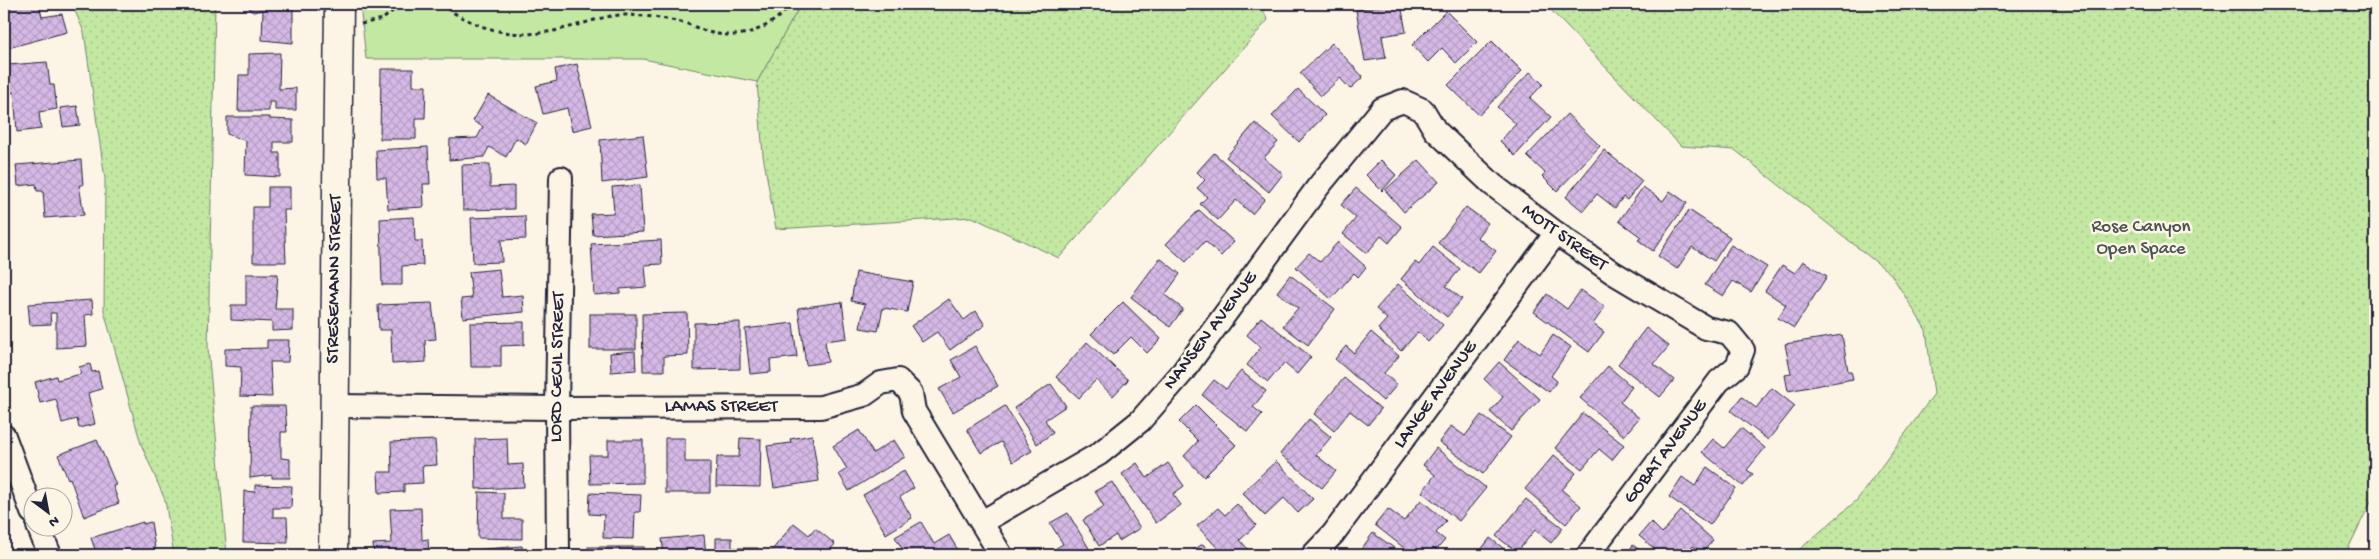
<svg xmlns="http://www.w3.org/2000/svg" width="2379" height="559" viewBox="0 0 2379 559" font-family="'Gochi Hand',sans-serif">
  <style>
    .grass { fill: url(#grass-dots); stroke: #72856e }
    .park { fill: #c3e8a2; stroke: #72856e }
    .building { fill: url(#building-cross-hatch); stroke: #22223b }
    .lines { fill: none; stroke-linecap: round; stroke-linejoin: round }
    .minor-casing { stroke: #22223b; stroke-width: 26 }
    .tertiary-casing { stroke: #22223b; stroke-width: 31 }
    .path { stroke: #22223b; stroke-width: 3; stroke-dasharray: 4 4; stroke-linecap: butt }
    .minor { stroke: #fcf5e5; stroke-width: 22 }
    .tertiary { stroke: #fcf5e5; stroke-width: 28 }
    .labels { text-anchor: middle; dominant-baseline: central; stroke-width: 5; stroke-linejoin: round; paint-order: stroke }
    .park-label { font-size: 19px; fill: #4a5455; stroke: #fcf5e5 }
    .street-label { font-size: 19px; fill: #22223b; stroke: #fcf5e5 }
  </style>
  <defs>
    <pattern id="grass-dots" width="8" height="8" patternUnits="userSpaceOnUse" patternTransform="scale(1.25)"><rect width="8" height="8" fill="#c3e8a2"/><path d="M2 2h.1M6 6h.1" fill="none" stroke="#a7c78c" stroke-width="1.8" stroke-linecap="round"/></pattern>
    <pattern id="building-cross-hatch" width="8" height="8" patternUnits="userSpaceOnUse" patternTransform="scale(1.25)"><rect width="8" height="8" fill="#d5b8e5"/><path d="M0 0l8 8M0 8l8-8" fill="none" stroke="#b79ec5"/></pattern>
  </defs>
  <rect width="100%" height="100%" fill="#fcf5e5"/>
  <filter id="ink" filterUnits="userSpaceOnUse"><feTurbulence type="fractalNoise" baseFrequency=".02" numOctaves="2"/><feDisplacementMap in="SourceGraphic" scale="10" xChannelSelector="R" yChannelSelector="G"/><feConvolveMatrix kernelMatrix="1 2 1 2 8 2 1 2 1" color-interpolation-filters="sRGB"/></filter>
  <g filter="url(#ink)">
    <g class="grass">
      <polygon points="72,4 215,4 208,348 227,555 174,555 165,500 141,444 104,311 105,179 84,32"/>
      <polygon points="801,4 1260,4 1268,20 1059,258 972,217 776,229 763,155 757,82"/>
      <polygon points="1545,4 2375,4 2375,493 2345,555 1793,555 1857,500 1934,394 1926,330 1891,274 1735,150 1681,146"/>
    </g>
    <polygon class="park" points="360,4 801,4 757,82 643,59 366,59"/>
    <g class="building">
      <polygon points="4,4 39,4 42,17 62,14 67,32 4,49 4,27 6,26"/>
      <polygon points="249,4 293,4 293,43 262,40 263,10 253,12 250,10"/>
      <polygon points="1390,4 1401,4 1406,32 1382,36 1386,58 1365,61 1356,10"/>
      <polygon points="1446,11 1477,42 1456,63 1442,48 1428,62 1412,45"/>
      <polygon points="1492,41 1522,71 1479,115 1448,85"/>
      <polygon points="1332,43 1363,77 1350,89 1340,78 1321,96 1300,73"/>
      <polygon points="280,53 279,89 296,88 296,110 275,110 275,102 269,102 269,111 238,111 239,75 249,75 249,54"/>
      <polygon points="47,62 50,85 54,85 57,109 39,112 41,129 17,132 14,92 11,93 8,65"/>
      <polygon points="577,64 592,126 572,131 567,108 543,114 536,86 557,81 555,69"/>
      <polygon points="381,69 413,69 413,86 426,86 425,118 416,118 416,139 380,139"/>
      <polygon points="1530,72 1543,84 1530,98 1551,117 1515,156 1500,141 1516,124 1497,107"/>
      <polygon points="1298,89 1325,115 1299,142 1272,116"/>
      <polygon points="488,95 537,123 526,144 516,138 506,157 489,147 484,157 449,160 450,139 477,138 483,127 473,121"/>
      <polygon points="77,106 80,125 63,127 60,108"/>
      <polygon points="1567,114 1600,146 1557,191 1542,176 1545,173 1527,156"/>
      <polygon points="227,117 270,117 270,119 293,120 293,142 274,142 274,153 280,153 280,177 245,175 246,141 227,134"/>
      <polygon points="1255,123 1278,142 1264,158 1283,174 1269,192 1226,157"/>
      <polygon points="643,135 648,177 602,183 600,140"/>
      <polygon points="428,147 430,184 423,184 424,207 388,209 386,178 377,178 376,150"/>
      <polygon points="1604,150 1642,181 1627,200 1623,197 1615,208 1597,194 1583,211 1566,197"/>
      <polygon points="1214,153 1265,199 1252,214 1236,200 1218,220 1200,204 1207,197 1197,188 1205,180 1197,172"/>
      <polygon points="81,160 83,185 79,185 84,215 45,218 43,191 37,191 36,184 18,186 16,165"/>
      <polygon points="1381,160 1396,175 1382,191 1366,175"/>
      <polygon points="1419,160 1439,182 1404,212 1385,190"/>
      <polygon points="490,164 490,187 514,186 514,209 463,210 462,165"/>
      <polygon points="640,185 643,232 593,235 591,214 614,213 612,187"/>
      <polygon points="268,187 290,187 290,210 284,210 286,262 253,262 253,207 268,207"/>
      <polygon points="1643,187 1663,201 1670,191 1687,203 1653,251 1638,240 1641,237 1619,221"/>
      <polygon points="1356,188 1402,227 1389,243 1381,236 1367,253 1343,234 1356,218 1341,205"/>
      <polygon points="1466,207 1488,223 1477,237 1496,251 1479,273 1438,243"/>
      <polygon points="1199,210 1234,242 1221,256 1205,241 1186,262 1166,244"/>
      <polygon points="1689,210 1730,237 1714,261 1692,247 1677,269 1658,256"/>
      <polygon points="525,216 526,239 501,240 502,262 473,263 471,218"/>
      <polygon points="414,217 415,241 422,241 423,265 402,266 402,285 382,285 380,219"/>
      <polygon points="661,240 662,264 645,265 647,287 620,289 620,293 594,295 591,244"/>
      <polygon points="1338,242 1366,267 1358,277 1354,273 1331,299 1296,267 1309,253 1320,262"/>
      <polygon points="1731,245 1767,267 1751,292 1733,281 1723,296 1705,285"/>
      <polygon points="1433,247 1460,269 1446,286 1462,299 1447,317 1401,279 1415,262 1419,265"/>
      <polygon points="1160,258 1180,274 1165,295 1183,309 1170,327 1131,297"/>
      <polygon points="1803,261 1827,276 1794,328 1778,318 1786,305 1765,291 1782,265 1795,273"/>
      <polygon points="499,269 502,297 523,295 524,312 463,318 461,299 472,298 469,272"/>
      <polygon points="856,272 913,282 907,312 883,308 878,331 860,328 865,304 851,301"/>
      <polygon points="246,274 278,274 275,309 293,309 293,330 272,331 272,322 231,320 231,305 246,305"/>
      <polygon points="1290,275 1335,309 1308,345 1283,326 1298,308 1277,292"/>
      <polygon points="1398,284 1443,325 1428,342 1418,332 1401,351 1378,329 1387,319 1376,309"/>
      <polygon points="1581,290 1605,307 1593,324 1604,332 1589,352 1534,312 1547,294 1567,309"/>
      <polygon points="949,299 964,320 976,311 985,325 950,350 937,332 922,342 911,326"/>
      <polygon points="92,300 93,314 85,315 87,346 56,348 56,313 50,313 51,324 30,325 28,304"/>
      <polygon points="842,302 847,338 825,341 828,362 806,365 798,308"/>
      <polygon points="1123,302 1161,339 1147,353 1131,337 1113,355 1091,334"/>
      <polygon points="432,303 436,339 425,340 426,362 392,364 391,330 379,330 378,305"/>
      <polygon points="687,313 688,355 664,356 664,371 643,371 642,314"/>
      <rect x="590" y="314" width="46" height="35"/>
      <polygon points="1261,317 1311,357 1297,374 1284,363 1268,382 1247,365 1261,347 1247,335"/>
      <polygon points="524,322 524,345 501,346 501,367 471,367 470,323"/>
      <polygon points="740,322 740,369 694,370 694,323"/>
      <polygon points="793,323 797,357 770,360 771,372 750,374 745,329"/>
      <polygon points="1646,328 1669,346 1654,364 1674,380 1660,397 1618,364"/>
      <polygon points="1371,332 1399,356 1384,373 1397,385 1383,401 1335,359 1346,346 1354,353"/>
      <polygon points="1553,335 1571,347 1551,376 1557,381 1549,392 1504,360 1519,339 1540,354"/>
      <polygon points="1842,335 1848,371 1851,371 1853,379 1788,391 1785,375 1791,374 1785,344"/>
      <polygon points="267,340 289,340 288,362 270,362 272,397 240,396 241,367 225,366 225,349 267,348"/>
      <polygon points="1087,342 1128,380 1113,396 1096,380 1079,398 1056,377"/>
      <polygon points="975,346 998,386 953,412 939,389 961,377 951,360"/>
      <polygon points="635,351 636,370 611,372 610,353"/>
      <polygon points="1499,362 1540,399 1511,431 1490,412 1503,397 1484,379"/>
      <polygon points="90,364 92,372 98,371 102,389 88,393 95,424 79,428 77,419 62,423 56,399 40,403 35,382 56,376 57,380 81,374 79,367"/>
      <polygon points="1608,366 1632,387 1620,402 1639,418 1624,436 1580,398"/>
      <polygon points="1241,371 1266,391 1253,407 1262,414 1248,432 1202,395 1214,380 1226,389"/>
      <polygon points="1344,378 1381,409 1368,425 1350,411 1334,431 1314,414"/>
      <polygon points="1051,384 1066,406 1045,420 1053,433 1037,444 1014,408"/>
      <polygon points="1772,388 1795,406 1768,440 1731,411 1742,397 1756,408"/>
      <polygon points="1196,405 1236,445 1204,477 1184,456 1198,441 1179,422"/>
      <polygon points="251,406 285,406 287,432 281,432 281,458 290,459 290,478 272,478 272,475 250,478"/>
      <polygon points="1005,406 1032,451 1013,462 1001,442 981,453 967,429"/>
      <polygon points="1583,413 1624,445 1612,460 1599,449 1582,469 1555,448"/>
      <polygon points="1481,415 1511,437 1483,474 1439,442 1451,426 1465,436"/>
      <polygon points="1309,419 1331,437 1316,455 1336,471 1322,488 1280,454"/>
      <polygon points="1741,428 1765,448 1747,470 1753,474 1743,486 1702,452 1713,439 1724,448"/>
      <polygon points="859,430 873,453 894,440 905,457 849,491 839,474 847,469 833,446"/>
      <polygon points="812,435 819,481 774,488 767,446 791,443 790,439"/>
      <polygon points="507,438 508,465 523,464 524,487 476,489 475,439"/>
      <polygon points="665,438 685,438 685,462 710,462 710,493 665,493"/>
      <polygon points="740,438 761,439 760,487 716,486 717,457 739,457"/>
      <polygon points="97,440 116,485 113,486 119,503 84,517 70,478 68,479 58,455"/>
      <polygon points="435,440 437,465 422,466 423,483 404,484 404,492 379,493 378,472 392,472 391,442"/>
      <polygon points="608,440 643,440 643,483 590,484 589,455 608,455"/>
      <polygon points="1436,448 1486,488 1459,521 1422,492 1435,475 1423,465"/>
      <polygon points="1554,455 1576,473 1562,490 1581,506 1566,524 1525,489"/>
      <polygon points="1276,461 1313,499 1298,513 1284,498 1265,516 1242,493"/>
      <polygon points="1137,463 1147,478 1168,463 1184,486 1173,494 1181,505 1156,523 1122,474"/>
      <polygon points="1707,467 1736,488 1710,525 1669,497 1682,477 1695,486"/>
      <polygon points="904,471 914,488 900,497 912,518 886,534 863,495"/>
      <polygon points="1112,482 1140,528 1119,541 1116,535 1099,546 1083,520 1104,507 1095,491"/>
      <polygon points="255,485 292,486 291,508 273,508 273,517 287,517 288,543 243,542 244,491 255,492"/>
      <polygon points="479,492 504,493 504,519 522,519 522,539 478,538"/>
      <polygon points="590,493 641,495 640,512 635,512 634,539 603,538 604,515 589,514"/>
      <polygon points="1526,499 1563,528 1551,543 1535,530 1517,552 1496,536"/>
      <polygon points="1421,500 1446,521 1436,533 1445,540 1432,555 1413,555 1375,525 1388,509 1404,521"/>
      <polygon points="1237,504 1256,525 1240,540 1253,555 1224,555 1197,526 1218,508 1225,515"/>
      <polygon points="421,508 422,540 428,539 429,555 374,555 373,544 392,543 390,509"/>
      <polygon points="1681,511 1713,540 1702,553 1693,546 1685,555 1662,555 1639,536 1651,522 1662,533"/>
      <polygon points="1068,513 1093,555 1045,555 1063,544 1050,523"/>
      <polygon points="143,522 143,524 151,522 156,555 97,555 91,538"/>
      <polygon points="921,522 934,544 949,535 959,552 954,555 906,555 895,537"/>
      <polygon points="794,523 809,535 815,528 835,544 826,555 768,555"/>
      <polygon points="1373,533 1404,555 1357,555"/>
      <polygon points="704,535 706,555 664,555 662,539"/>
      <polygon points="716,538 732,538 732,548 758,548 758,555 716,555"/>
      <polygon points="1490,538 1512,555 1477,555"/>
      <polygon points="1203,544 1211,555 1185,555"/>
      <polygon points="1633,545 1646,555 1626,555"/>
      <polygon points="522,546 523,555 474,555 474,550"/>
      <rect x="588" y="547" width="56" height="8"/>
      <polygon points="292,551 292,555 254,555 254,552"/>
    </g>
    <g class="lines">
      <defs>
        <g id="minor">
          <polyline points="334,406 557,408 821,407 864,395 881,383 898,380 911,393 914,411 1001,555"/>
          <polyline points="4,436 32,512"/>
          <polyline points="982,522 1099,454 1140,421 1182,373 1318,187 1382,109 1403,101 1423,110 1435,130 1493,185 1556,233 1612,272 1706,328 1729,333 1743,350 1737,366 1719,381 1588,555"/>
          <polyline points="38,526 50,555"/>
          <polyline points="558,555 557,408 561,178"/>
          <polyline points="1313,555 1333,534 1556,233"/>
        </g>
        <polyline id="tertiary" points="333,555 339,4"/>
      </defs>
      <use href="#minor" class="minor-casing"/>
      <use href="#tertiary" class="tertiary-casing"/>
      <g class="path">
        <path d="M 440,4 C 481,32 518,41 566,28 C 584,24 602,16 621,15 C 643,15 665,18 685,23 C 696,27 707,33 718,34 C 746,39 774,26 791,4"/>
        <polyline points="361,24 383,19 401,4"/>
      </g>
      <use href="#minor" class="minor"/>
      <use href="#tertiary" class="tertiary"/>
    </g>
  </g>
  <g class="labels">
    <g class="park-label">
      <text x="2141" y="227">Rose Canyon<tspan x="2141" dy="22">Open Space</tspan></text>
    </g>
    <g class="street-label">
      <text transform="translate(1564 238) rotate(36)">MOTT STREET</text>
      <text transform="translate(335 279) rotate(-89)">STRESEMANN STREET</text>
      <text transform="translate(1211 331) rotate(-53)">NANSEN AVENUE</text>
      <text transform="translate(558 367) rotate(-89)">LORD CECIL STREET</text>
      <text transform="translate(1436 395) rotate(-54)">LANGE AVENUE</text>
      <text x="721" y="407">LAMAS STREET</text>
      <text transform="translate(1666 452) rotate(-53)">GOBAT AVENUE</text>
    </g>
  </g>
  <rect width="2379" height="559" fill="none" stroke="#fcf5e5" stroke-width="20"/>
  <rect x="10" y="10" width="2359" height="539" fill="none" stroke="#22223b" stroke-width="2" filter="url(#ink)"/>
  <g transform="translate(48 512) rotate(148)"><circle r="24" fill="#fcf5e5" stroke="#a5a1a1"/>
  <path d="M0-4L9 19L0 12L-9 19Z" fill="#22223b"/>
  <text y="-8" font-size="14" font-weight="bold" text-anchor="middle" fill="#22223b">N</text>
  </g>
</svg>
